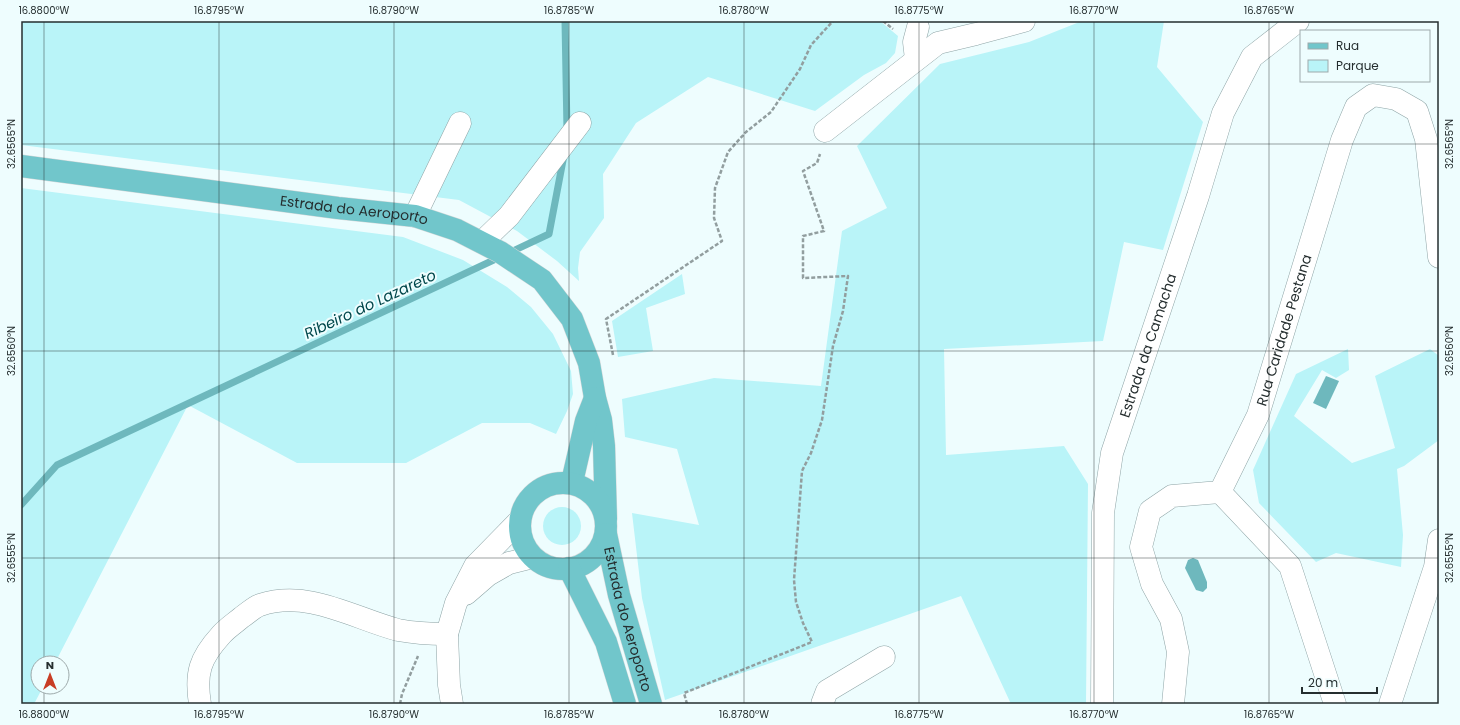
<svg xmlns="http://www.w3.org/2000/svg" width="1460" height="725" viewBox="0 0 1460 725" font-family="Poppins,sans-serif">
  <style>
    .green { fill: #b9f4f8 }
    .water { fill: #6eb8bd }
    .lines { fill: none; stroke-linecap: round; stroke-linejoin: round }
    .stream { stroke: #6eb8bd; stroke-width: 7 }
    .minor-casing { stroke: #8ea4a6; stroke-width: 23 }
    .major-casing { stroke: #d8d9da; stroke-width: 23 }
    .path { stroke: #929e9f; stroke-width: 2.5; stroke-dasharray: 4 2; stroke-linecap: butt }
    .minor { stroke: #fff; stroke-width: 22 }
    .major { stroke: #71c6cb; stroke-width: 22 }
    .ticks { fill: none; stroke: #252e2f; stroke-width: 1; stroke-opacity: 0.45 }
    .labels { text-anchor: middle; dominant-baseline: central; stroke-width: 4; stroke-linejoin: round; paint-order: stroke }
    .street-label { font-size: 14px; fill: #252e2f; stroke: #eefdfe }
    .water-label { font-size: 15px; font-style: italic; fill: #00474b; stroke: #eefdfe }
    .neatline { fill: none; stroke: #252e2f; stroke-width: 1.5 }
    .ticks-label { font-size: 10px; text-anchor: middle; fill: #252e2f }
  </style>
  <rect width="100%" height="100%" fill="#eefdfe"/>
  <g class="green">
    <polygon points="21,21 880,21 898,36 895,53 886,63 864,75 815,111 708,77 636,123 603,174 604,218 580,252 578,268 579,281 557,261 517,231 459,200 21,145"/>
    <polygon points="1082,21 1164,21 1157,67 1203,122 1163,250 1124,242 1103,341 944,349 946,455 1064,446 1088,484 1086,704 1011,704 961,596 665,700 642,598 632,513 699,525 677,449 625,437 622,399 714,378 821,386 842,231 887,208 857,146 940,64 1029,42"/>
    <polygon points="21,188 403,237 463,260 507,287 531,307 553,334 571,371 573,394 567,411 556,434 530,423 482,423 406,463 297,463 188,405 55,663 38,663 38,687 43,687 34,704 21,704"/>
    <polygon points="682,274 685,294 646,308 653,351 618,357 612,321"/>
    <polygon points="1348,349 1349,370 1336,378 1322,370 1294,416 1352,463 1395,448 1375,376 1430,349 1439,356 1439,440 1404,466 1397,469 1403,535 1401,567 1336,553 1316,562 1259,503 1253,470 1296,374"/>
    <circle cx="562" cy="526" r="19"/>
  </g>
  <g class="water">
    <polygon points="1326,376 1339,381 1326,409 1313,403"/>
    <polygon points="1193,558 1198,560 1207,582 1207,588 1203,592 1196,590 1185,568 1188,560"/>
  </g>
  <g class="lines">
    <g class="stream">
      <polyline points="565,21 567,131"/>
      <polyline points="21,505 57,465 549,234 564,155"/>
    </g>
    <defs>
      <g id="minor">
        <polyline points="916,59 914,42 918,27"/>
        <polyline points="825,131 938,43 976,34 1024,21"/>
        <polyline points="415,216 460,123"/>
        <polyline points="482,242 509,216 580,123"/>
        <polyline points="1220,492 1290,566 1335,704"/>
        <polyline points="466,594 488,575 509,563 533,557"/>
        <path d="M 200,704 C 195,673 200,658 221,635 C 227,628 235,623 242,617 C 248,613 254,607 260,605 C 308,589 353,618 398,630 C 414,633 431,634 447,634"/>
        <polyline points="452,704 449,685 447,634 456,603 475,566 520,520"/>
        <polyline points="822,704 827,691 884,657"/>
        <path id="s1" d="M 1102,704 L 1103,513 L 1112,453 L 1198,196 L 1223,113 L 1252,57 L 1298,21"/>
        <path id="s2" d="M 1173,704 L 1178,652 L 1171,619 L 1152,584 L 1141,547 L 1150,511 L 1172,496 L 1220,492 L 1258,415 L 1342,140 L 1356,107 L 1373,95 L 1396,99 L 1417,111 L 1426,139 L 1439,257"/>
        <polyline points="1390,704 1435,567 1439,540"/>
      </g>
      <g id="major">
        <path id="s3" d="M 21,166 L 338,208 L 415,216 L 457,230 L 500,252 L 542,280 L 572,319 L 589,363 L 595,398 L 601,420 L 604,446 L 606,519"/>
        <polyline points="572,482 586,421 595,398"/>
        <circle cx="563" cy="526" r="43"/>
        <path id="s4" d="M 606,534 L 619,595 L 651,704"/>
        <polyline points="569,568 606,642 625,704"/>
      </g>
    </defs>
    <use href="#minor" class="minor-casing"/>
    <use href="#major" class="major-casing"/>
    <g class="path">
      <polyline points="883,21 893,29"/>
      <polyline points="613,355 606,319 722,241 714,218 715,188 728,152 746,132 771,112 800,69 811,45 833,21"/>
      <polyline points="400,704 402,694 418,656"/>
      <polyline points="687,704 684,693 812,642 803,623 796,602 794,580 802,471 811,453 822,420 833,346 843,311 848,276 803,278 803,236 824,231 803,171 817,163 820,154"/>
    </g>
    <use href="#minor" class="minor"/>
    <use href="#major" class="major"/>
  </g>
  <path class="ticks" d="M 44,21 L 44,663M 219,21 L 219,704M 394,21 L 394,704M 569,21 L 569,704M 744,21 L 744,704M 919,21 L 919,704M 1094,21 L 1094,704M 1269,21 L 1269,704M 21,144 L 1439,144M 21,351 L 1439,351M 21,558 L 1439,558M 44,687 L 44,704"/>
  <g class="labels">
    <g class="street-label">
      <text stroke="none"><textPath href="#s3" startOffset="336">Estrada do Aeroporto</textPath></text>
      <text stroke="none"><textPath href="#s2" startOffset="451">Rua Caridade Pestana</textPath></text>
      <text stroke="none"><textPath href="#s1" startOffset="365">Estrada da Camacha</textPath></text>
      <text stroke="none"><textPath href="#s4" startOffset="88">Estrada do Aeroporto</textPath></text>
    </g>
    <g class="water-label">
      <text transform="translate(370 304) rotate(-25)">Ribeiro do Lazareto</text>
    </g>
  </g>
  <rect width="1460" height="725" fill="none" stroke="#eefdfe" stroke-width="44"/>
  <rect x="1300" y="30" width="130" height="52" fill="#eefdfe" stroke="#9eaaab"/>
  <rect x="1308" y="43" width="20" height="6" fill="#71c6cb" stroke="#9eaaab"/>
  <text x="1336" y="50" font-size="12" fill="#252e2f">Rua</text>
  <rect x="1308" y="60" width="20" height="12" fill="#b9f4f8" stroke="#9eaaab"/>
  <text x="1336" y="70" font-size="12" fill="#252e2f">Parque</text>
  <g transform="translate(50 675)"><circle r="19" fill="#eefdfe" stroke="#9eaaab"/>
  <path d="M0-3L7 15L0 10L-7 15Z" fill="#c83d25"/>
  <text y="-6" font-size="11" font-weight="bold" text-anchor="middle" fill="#252e2f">N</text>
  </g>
  <path d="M1302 687v6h75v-6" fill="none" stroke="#252e2f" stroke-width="2"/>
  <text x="1308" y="687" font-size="12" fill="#252e2f" stroke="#eefdfe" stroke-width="3" paint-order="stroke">20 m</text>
  <rect x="22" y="22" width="1416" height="681" class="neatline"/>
  <g class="ticks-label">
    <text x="44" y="14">16.8800°W</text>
    <text x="219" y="14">16.8795°W</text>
    <text x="394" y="14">16.8790°W</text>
    <text x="569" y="14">16.8785°W</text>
    <text x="744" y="14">16.8780°W</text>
    <text x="919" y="14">16.8775°W</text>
    <text x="1094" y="14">16.8770°W</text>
    <text x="1269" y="14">16.8765°W</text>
    <text transform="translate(11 144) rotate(-90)" y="4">32.6565°N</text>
    <text transform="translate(1449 144) rotate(-90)" y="4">32.6565°N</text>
    <text transform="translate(11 351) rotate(-90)" y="4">32.6560°N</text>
    <text transform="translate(1449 351) rotate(-90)" y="4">32.6560°N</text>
    <text transform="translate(11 558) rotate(-90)" y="4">32.6555°N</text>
    <text transform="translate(1449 558) rotate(-90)" y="4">32.6555°N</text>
    <text x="44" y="718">16.8800°W</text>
    <text x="219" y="718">16.8795°W</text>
    <text x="394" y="718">16.8790°W</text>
    <text x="569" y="718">16.8785°W</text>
    <text x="744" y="718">16.8780°W</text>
    <text x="919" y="718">16.8775°W</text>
    <text x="1094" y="718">16.8770°W</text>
    <text x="1269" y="718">16.8765°W</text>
  </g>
</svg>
